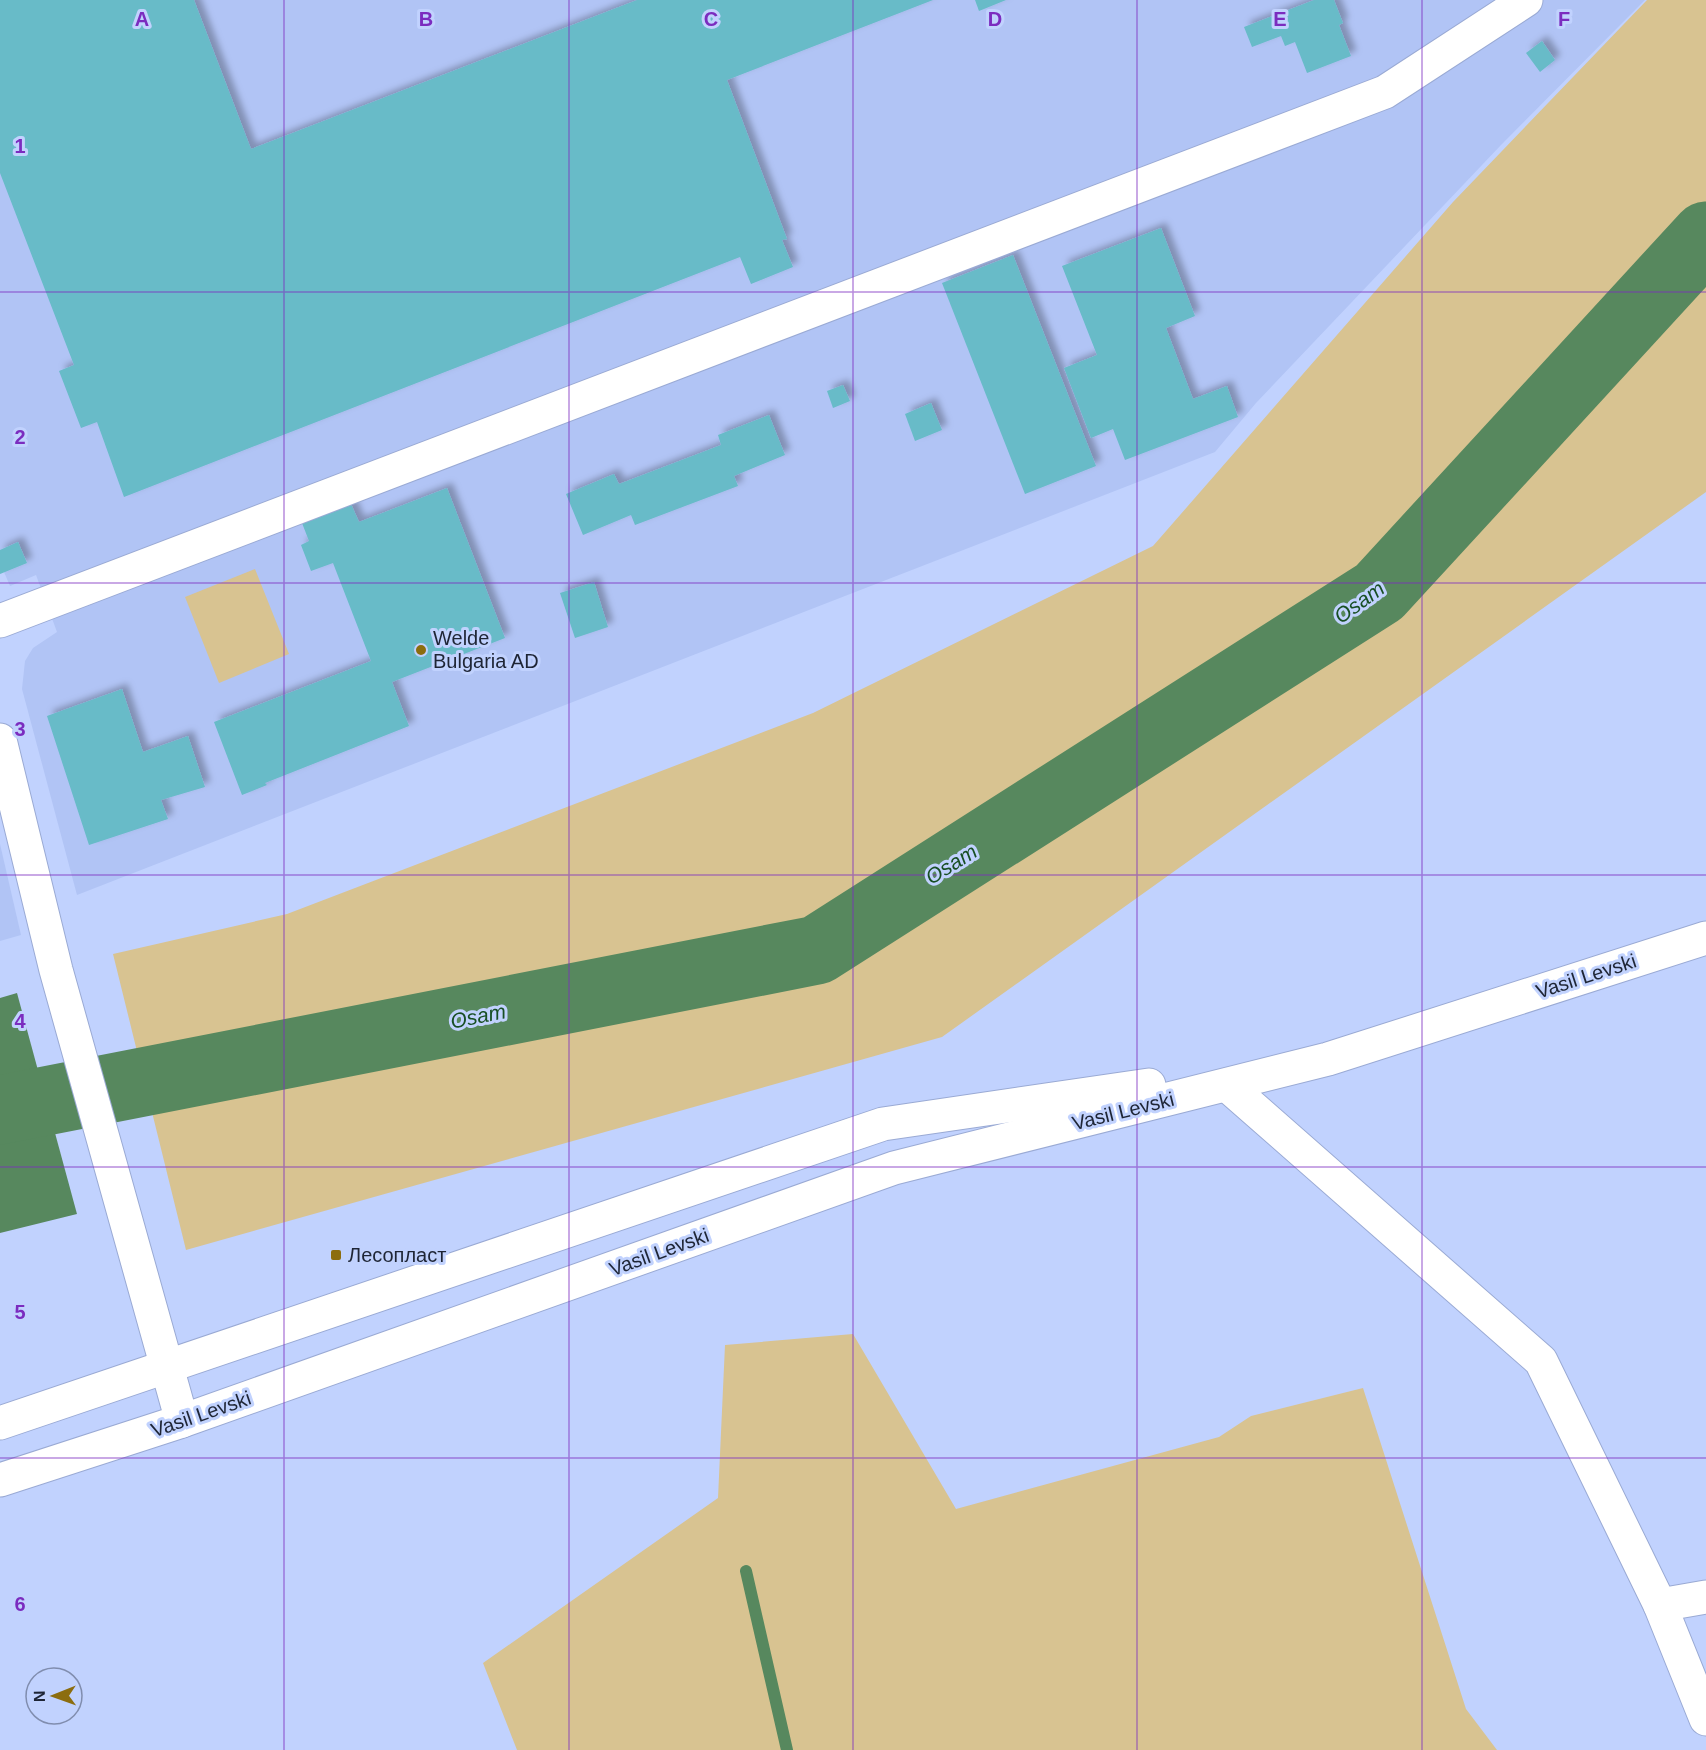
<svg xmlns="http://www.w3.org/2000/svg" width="1706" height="1750" viewBox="0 0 1706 1750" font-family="Arial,sans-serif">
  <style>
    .built { fill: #b1c4f5 }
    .green { fill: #d8c391 }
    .water { fill: #57885e }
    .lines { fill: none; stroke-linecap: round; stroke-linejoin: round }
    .stream { stroke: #57885e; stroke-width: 12 }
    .river { stroke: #57885e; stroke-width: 69 }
    .building { fill: #67bbc8; filter: url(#shadow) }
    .minor-casing { stroke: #9aaad4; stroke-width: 35 }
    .major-casing { stroke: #9aaad4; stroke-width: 35 }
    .minor { stroke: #fff; stroke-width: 33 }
    .major { stroke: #fff; stroke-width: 33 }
    .grid { fill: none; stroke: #7b2cbf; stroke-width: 1.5; stroke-opacity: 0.55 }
    .poi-dot { fill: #8c6d0f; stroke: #c1d2fe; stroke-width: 2 }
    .labels { text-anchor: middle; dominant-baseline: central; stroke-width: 6; stroke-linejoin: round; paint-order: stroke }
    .poi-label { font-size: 20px; fill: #1e2535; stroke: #c1d2fe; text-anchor: start }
    .street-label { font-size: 20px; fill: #1e2535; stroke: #c1d2fe }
    .water-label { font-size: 21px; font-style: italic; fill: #184f24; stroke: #c1d2fe }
    .grid-label { font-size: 20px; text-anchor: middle; font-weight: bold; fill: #7b2cbf; stroke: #c1d2fe; stroke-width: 6; stroke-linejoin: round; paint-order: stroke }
  </style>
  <defs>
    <filter id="shadow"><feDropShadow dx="5.5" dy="-5.5" stdDeviation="3" flood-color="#0004"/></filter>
  </defs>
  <rect width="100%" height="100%" fill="#c1d2fe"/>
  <g class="built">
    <polygon points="0,0 1645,0 1501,145 1256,403 1215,452 77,895 22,689 25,661 33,648 57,632 36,575 10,586 4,572 0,574"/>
    <polygon points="0,844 21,935 0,941"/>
  </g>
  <g class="green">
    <polygon points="1647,0 1706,0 1706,492 942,1037 186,1250 113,954 287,914 813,713 1153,546 1453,202"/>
    <polygon points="255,569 289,654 219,683 185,597"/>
    <polygon points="853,1334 956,1509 1219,1437 1251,1416 1363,1388 1466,1709 1497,1750 517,1750 483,1663 718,1498 725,1345"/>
  </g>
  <polygon class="water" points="17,993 77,1214 0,1233 0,998"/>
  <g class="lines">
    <polyline class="stream" points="746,1571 787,1750"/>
    <polyline class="river" points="0,1110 817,950 1379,592 1706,236"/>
  </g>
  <g class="building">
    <polygon points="0,0 194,0 251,149 637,0 933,0 727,80 787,239 782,240 793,267 751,284 740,257 124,497 97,422 81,428 59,371 74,365 0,173"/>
    <polygon points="975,0 1006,0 979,11"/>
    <polygon points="1314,0 1334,0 1343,23 1339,25 1351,56 1307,73 1295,42 1285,46 1281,36 1252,47 1244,27"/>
    <polygon points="1542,41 1555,60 1540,72 1526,53"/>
    <polygon points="1161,228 1195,316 1166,328 1193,399 1227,386 1238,417 1125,460 1113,429 1091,438 1064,368 1097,355 1062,266"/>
    <polygon points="1013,255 1096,466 1025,494 942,283"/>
    <polygon points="843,385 850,401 833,408 827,391"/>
    <polygon points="931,403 942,430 915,441 905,414"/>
    <polygon points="769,415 785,455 734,476 738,486 635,525 631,515 583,535 566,494 614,474 619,484 721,445 718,435"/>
    <polygon points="447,488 505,638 392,682 409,726 265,783 267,785 242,795 214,722 371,661 333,563 311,571 301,545 309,541 302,523 351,504 359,522"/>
    <polygon points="18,542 27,563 0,574 0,550"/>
    <polygon points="594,582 608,627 575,638 560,593"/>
    <polygon points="122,689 143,752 188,736 205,787 161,800 168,819 89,845 47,716"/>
  </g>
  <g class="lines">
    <defs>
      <g id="minor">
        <polyline points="0,621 1385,92 1526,0"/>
        <polyline points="0,740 56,970 182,1421"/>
        <polyline points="1227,1085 1541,1361 1660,1605 1706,1597"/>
        <polyline points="1660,1605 1706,1719"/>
      </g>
      <g id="major">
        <polyline points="0,1423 883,1124 1149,1085"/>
        <polyline points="0,1480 182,1421 894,1168 1328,1059 1706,938"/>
      </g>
    </defs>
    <use href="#minor" class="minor-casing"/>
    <use href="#major" class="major-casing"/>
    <use href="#minor" class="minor"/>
    <use href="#major" class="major"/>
  </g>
  <path class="grid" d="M 284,0 L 284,1750M 569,0 L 569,1750M 853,0 L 853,1750M 1137,0 L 1137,1750M 1422,0 L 1422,1750M 0,292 L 1706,292M 0,583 L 1706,583M 0,875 L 1706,875M 0,1167 L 1706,1167M 0,1458 L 1706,1458"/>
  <g class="poi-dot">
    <circle cx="421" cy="650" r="6"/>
    <rect x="330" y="1249" width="12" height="12" rx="3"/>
  </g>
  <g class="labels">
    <g class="poi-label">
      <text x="433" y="638">Welde<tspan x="433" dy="23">Bulgaria AD</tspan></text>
      <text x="348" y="1255">Лесопласт</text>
    </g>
    <g class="street-label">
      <text transform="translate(1586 976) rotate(-18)">Vasil Levski</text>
      <text transform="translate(1123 1111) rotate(-14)">Vasil Levski</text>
      <text transform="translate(659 1252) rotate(-20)">Vasil Levski</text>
      <text transform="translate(201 1414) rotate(-19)">Vasil Levski</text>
    </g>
    <g class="water-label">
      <text transform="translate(1359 602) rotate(-36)">Osam</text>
      <text transform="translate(951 864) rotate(-32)">Osam</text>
      <text transform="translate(478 1016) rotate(-11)">Osam</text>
    </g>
  </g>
  <g class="grid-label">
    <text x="142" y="26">A</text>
    <text x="426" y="26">B</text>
    <text x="711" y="26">C</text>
    <text x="995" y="26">D</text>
    <text x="1280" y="26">E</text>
    <text x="1564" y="26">F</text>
    <text x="20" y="153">1</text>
    <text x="20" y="444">2</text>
    <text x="20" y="736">3</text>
    <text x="20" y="1028">4</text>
    <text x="20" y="1319">5</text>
    <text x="20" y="1611">6</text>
  </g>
  <g transform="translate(54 1696) rotate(269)"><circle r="28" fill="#c1d2fe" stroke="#808dae" stroke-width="1.5"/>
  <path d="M0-4.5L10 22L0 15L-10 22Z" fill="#8c6d0f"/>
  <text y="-9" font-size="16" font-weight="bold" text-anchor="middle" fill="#1e2535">N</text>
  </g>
</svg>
